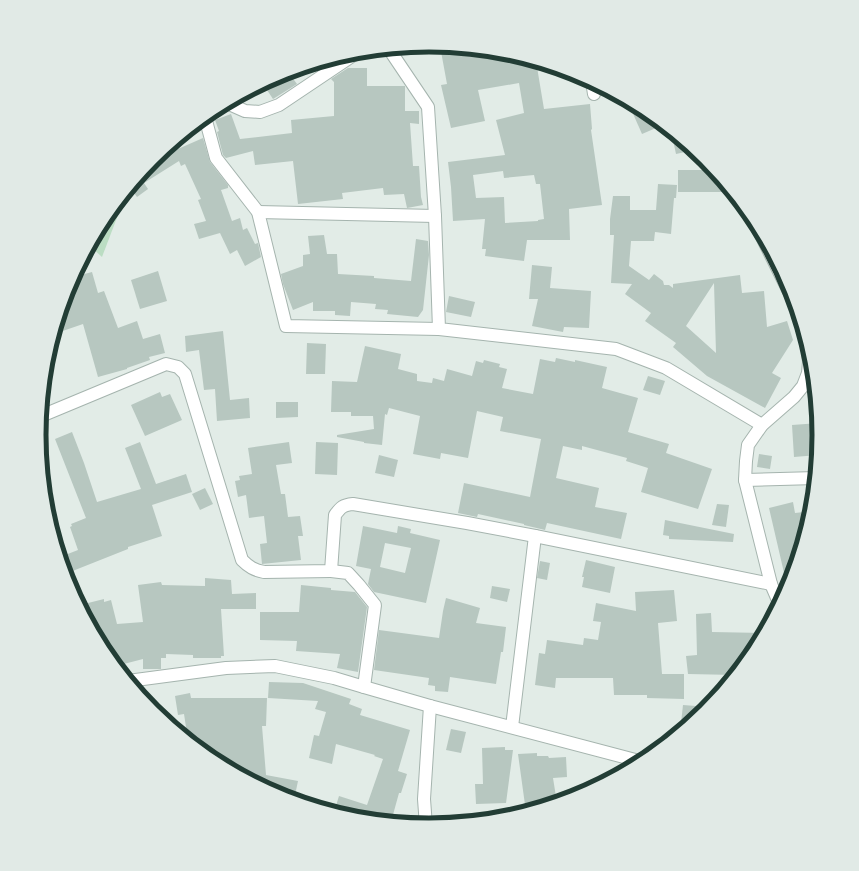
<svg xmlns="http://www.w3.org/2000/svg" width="859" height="871" viewBox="0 0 859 871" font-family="'Public Sans',sans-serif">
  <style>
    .green { fill: #bbddc3 }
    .building { fill: #b7c7c0; fill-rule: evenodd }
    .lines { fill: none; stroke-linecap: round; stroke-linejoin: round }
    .minor-casing { stroke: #a5b4ae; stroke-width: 14 }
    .minor { stroke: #fff; stroke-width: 12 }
    .rim { fill: none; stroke: #223d35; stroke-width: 5 }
  </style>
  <rect width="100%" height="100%" fill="#e2ece7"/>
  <polygon class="green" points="113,209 118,215 102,257 90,246 105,218"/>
  <g class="building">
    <path d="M 440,46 L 506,53 L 535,61 L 536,67 L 537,67 L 544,109 L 590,104 L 592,129 L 591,130 L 602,205 L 569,209 L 570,240 L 527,240 L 524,261 L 485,256 L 486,249 L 482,249 L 485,219 L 453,221 L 451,187 L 448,162 L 505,155 L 496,120 L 524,113 L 519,83 L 478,90 L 485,121 L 451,128 L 441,85 L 447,84 ZM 503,171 L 504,178 L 534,175 L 536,184 L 540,184 L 544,219 L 538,220 L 538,221 L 505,223 L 504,197 L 476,198 L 473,175 Z"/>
    <polygon points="348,68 367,68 367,86 405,86 405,111 419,111 419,124 410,123 413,166 419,166 421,197 423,205 407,208 404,194 384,195 383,188 342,193 343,199 298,204 293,161 255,165 253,151 226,158 223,155 217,132 219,131 215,120 231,114 240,139 292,133 291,120 334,116 334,82 331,79"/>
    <polygon points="288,72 297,84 273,99 263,84 280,75"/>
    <polygon points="627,100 647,111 663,125 642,134"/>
    <polygon points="671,131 685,142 694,150 676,154"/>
    <polygon points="203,138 210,162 228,185 228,188 221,190 232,221 240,218 243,230 247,228 255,244 258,243 261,257 245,266 237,250 230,254 220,233 199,239 194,224 206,221 198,200 201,199 185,164 181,166 179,161 144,183 148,189 137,197 132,190 130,191 128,190 148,166 171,152"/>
    <polygon points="678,170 714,170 732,192 678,192"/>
    <path d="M 658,184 L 677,185 L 676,198 L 674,198 L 671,234 L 655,232 L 654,241 L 631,241 L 629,266 L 649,280 L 654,274 L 663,281 L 664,285 L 669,285 L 673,288 L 673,284 L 740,275 L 742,293 L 764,291 L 767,327 L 787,321 L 793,340 L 772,373 L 781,378 L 765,408 L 707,376 L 673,347 L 676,343 L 645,321 L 651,313 L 625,294 L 632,284 L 611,283 L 614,235 L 610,235 L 610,219 L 613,196 L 630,196 L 630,210 L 656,210 ZM 714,283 L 716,353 L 686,326 Z"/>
    <polygon points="324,235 327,254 337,254 338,274 374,276 374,278 411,281 416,239 428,241 429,255 423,310 418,317 387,314 388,310 375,309 376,304 351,302 350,316 335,315 335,311 313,311 313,302 293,310 283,284 281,274 303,266 303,255 310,254 308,236"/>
    <polygon points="532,265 552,267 550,288 591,291 589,328 564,327 563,332 532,326 538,299 529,299"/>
    <polygon points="158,271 167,301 140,309 131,280"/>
    <polygon points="92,272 98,293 104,291 118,328 137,321 143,339 160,334 165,353 149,357 150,360 127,368 127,369 98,377 83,324 54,334 69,286 73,277"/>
    <polygon points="449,296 475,302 471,317 446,312"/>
    <polygon points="223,331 230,400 249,398 250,418 217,421 215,389 204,390 199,350 186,352 185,336"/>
    <polygon points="307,343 326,344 325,374 306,374"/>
    <polygon points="365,346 401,354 398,369 417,374 417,381 432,383 433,378 444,381 447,369 472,376 476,361 483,363 484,360 500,364 499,367 507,369 502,388 533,394 540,359 555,362 556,358 575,362 575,360 607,367 602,388 638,398 628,432 669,444 666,453 712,469 698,509 641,492 648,468 626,461 627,458 582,446 582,450 563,446 556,478 599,488 595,507 627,513 621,539 547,523 545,530 524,525 524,524 478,514 477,517 458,513 464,483 530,497 541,439 500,431 503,417 477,411 468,458 441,453 440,459 413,454 420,416 389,408 387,415 385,414 382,445 364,443 364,442 337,437 337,435 374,429 373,416 351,416 351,412 331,412 332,381 357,382"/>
    <polygon points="648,376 665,381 660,395 643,390"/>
    <polygon points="160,392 162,397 170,394 182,420 145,436 131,405"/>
    <polygon points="276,402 298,402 298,417 276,418"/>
    <polygon points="819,423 820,436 818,455 794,457 792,425"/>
    <polygon points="72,432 84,463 97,502 141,489 125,448 140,442 156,484 186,474 192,492 152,505 162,536 128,547 128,549 65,574 60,557 78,550 70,527 72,526 71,524 86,518 55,439"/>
    <polygon points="289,442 292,463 276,465 281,494 285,494 288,517 300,516 303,536 298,536 301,560 262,564 260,544 267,543 264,516 249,518 246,495 238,497 235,481 240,480 239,476 252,474 248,448"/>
    <polygon points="316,442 338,443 337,475 315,474"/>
    <polygon points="759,454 772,456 770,469 757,467"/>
    <polygon points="379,455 398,460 394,477 375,473"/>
    <polygon points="205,488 213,504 200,510 192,494"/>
    <polygon points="793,502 795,513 813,511 790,585 788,590 769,508"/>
    <polygon points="717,504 729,505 726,527 712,525"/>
    <polygon points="665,520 734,534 733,542 669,539 669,536 663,535"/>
    <path d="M 363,526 L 397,533 L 398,526 L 411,529 L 410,533 L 440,540 L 426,603 L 374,592 L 368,584 L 371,569 L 356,566 ZM 385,543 L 411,548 L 405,573 L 380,567 Z"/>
    <polygon points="586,560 615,567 610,593 582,587 584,577 582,577"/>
    <polygon points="540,561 550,563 547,580 537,578"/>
    <polygon points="205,578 231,580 232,594 256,593 256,609 221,609 224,656 221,656 221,658 193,658 193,655 166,654 166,658 161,658 161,669 143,669 143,659 116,666 105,652 81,609 84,608 84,604 104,599 104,602 111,600 117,624 143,622 138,585 161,582 162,585 205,586"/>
    <polygon points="301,585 331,588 331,590 355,592 367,607 358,672 337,668 340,654 296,651 297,641 260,640 260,612 299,612"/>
    <polygon points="492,586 510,589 507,602 490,598"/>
    <polygon points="674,590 677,621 658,623 662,674 684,674 684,699 647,698 647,695 614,695 613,678 556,678 555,688 535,685 539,653 545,654 547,640 583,645 584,638 598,640 601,622 593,621 596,603 636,611 635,592"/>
    <polygon points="446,598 480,608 476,623 506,627 503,652 501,652 496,684 450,677 448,692 435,691 435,686 428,685 429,678 374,670 379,630 439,638 443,611"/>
    <polygon points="711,613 712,632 764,633 754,653 735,675 688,674 686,656 697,655 696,614"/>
    <polygon points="269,682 303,683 351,699 349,704 362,709 360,715 410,730 398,771 407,774 401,793 399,793 391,822 353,818 334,812 339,796 367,805 383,759 374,756 375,755 336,744 332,764 309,758 314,735 319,736 326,712 315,709 318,701 268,698"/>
    <polygon points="190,693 191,698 267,698 266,726 262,726 266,775 298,781 294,800 280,796 213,760 188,740 184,714 178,715 175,696"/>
    <polygon points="683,705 709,707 705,712 680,732"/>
    <polygon points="451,729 466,732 461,753 446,750"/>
    <polygon points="505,747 505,750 513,750 506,803 476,804 475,784 483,784 482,748"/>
    <polygon points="537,753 537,756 548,756 549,758 566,757 567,777 553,778 557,803 526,812 518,754"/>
  </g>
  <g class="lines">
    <defs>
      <g id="minor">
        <polyline points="389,49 428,107 435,216 439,329 616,349 666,368 762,425"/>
        <polyline points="592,81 594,94"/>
        <polyline points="227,103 245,111 260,112 279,105 358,52"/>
        <polyline points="205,117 216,158 258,212 286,326 439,329"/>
        <polyline points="258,212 435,216"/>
        <polyline points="755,221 756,225 797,308"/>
        <path d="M 41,416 L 166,364 L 178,367 L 185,374 L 242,560 C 249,567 254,570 264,572 L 331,571 L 335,515 C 341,507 343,505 353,504 L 467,523 L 535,536 L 771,584"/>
        <polyline points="745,480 816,478"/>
        <polyline points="331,571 348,573 359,585 375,605 364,687"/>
        <polyline points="780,605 771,584 745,480 746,461 748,445 762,425 794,397 803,386 808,373 809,362 807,342"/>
        <polyline points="128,681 226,668 275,666 334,678 364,687 430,706 643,762"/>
        <polyline points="512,727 535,536"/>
        <polyline points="426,826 424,799 430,706"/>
      </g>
    </defs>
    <use href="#minor" class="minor-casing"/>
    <use href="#minor" class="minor"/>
  </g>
  <path d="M0 0H859V871H0ZM46 435a383 383 0 1 1 766 0a383 383 0 1 1-766 0Z" fill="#e1eae6" fill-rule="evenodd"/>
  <path class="rim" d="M46 435a383 383 0 1 1 766 0a383 383 0 1 1-766 0Z"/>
</svg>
